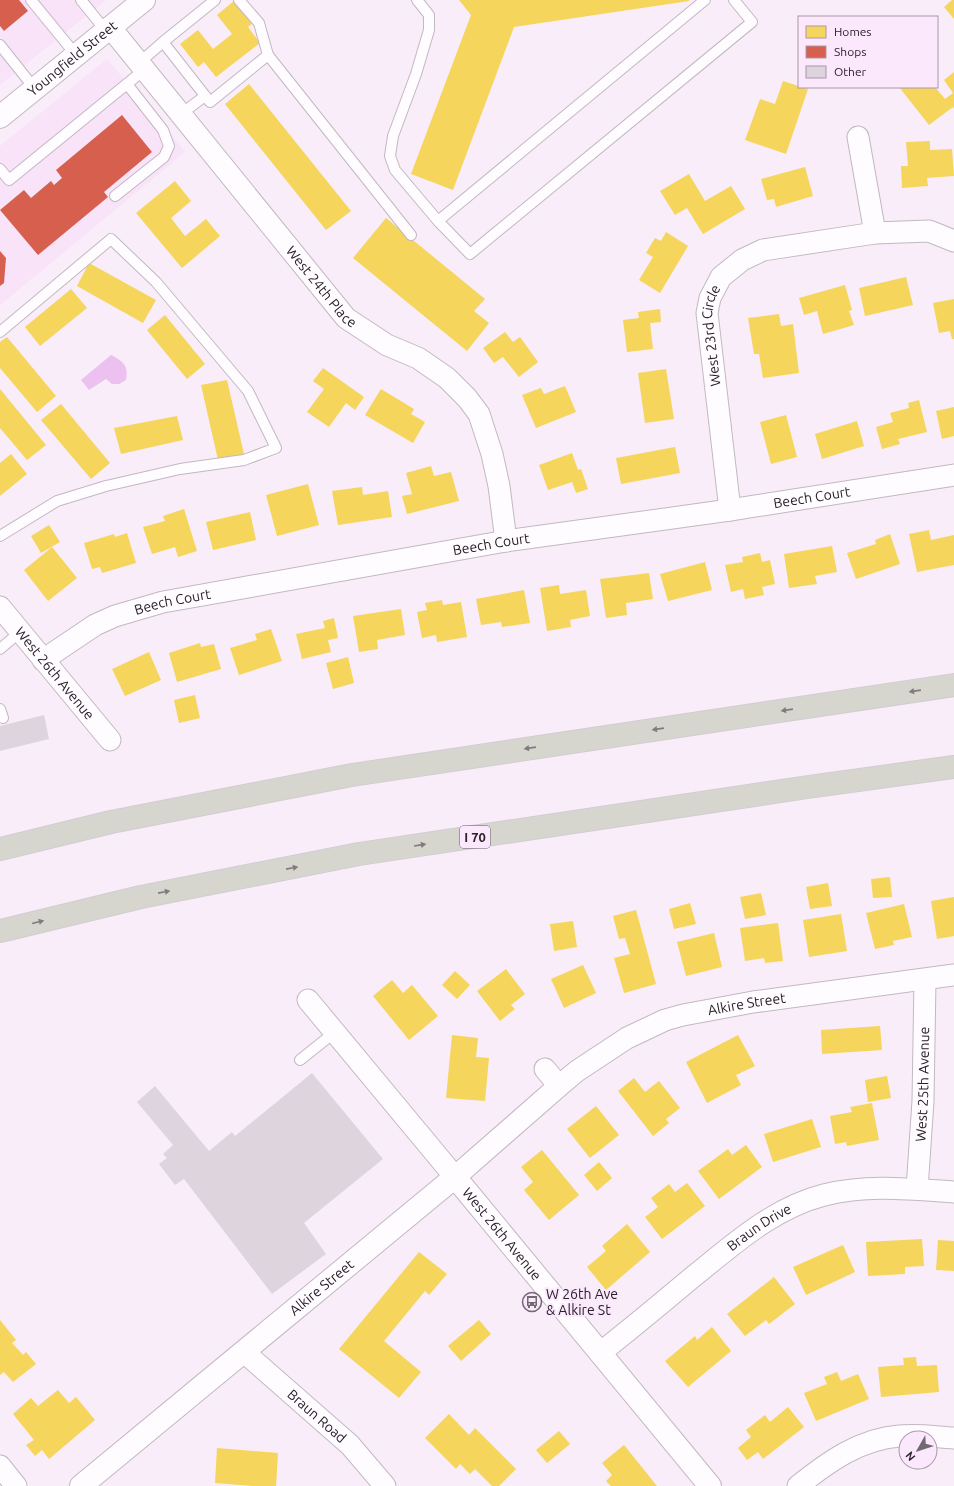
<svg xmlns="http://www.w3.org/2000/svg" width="954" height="1486" viewBox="0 0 954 1486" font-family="Ubuntu,sans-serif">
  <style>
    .built { fill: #f8e3f9 }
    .water { fill: #ecc0ef }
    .homes { fill: #f6d55c }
    .shops { fill: #d6604d }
    .building { fill: #ded4de }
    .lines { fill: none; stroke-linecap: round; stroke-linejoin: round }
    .service-casing { stroke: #c2b8c2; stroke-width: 12 }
    .minor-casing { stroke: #c2b8c2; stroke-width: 23 }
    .tertiary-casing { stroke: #c2b8c2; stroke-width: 24 }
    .motorway-casing { stroke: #d2ccd2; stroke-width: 24 }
    .service { stroke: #fefcfe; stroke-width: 10 }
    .minor { stroke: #fefcfe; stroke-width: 21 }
    .tertiary { stroke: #fefcfe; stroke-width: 22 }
    .motorway { stroke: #d7d6ce; stroke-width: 22 }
    .oneway { fill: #807b7c }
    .labels { text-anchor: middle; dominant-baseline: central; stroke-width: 4; stroke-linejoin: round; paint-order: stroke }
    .shield { fill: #fce8fd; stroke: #685c69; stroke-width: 1 }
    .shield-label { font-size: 13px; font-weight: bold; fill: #292029 }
    .street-label { font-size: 14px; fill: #292029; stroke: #fce8fd }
    .poi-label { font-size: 14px; fill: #292029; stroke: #fce8fd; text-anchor: start }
  </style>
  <rect width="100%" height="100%" fill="#f8edf8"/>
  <g class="built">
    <polygon points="0,0 106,0 0,85"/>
    <polygon points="107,59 185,152 0,305 0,146"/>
  </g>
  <path class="water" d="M 111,355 C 123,361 129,366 126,380 L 119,384 L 112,384 L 106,379 L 89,390 L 81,380 Z"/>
  <g class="homes">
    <polygon points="235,0 254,22 248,27 260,43 216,77 204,62 198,67 180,44 198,30 213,49 232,34 217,15"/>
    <polygon points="459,0 689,0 689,1 514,27 453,190 411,174 471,15"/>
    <polygon points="952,0 954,0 954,19 944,7"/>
    <polygon points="954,72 954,109 953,107 929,125 899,87 935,87 945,99 953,93 944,80"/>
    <polygon points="783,81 808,89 786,154 745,140 760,99 775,104"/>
    <polygon points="249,84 351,211 326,230 225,104"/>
    <polygon points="930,141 930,150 952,149 954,176 927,178 928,186 902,188 901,166 908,166 906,142"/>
    <polygon points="805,167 813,196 776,207 774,199 767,200 761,179"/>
    <polygon points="689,174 705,201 731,186 745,209 703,234 687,208 675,215 660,191"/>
    <polygon points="175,181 191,201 171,218 185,236 206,219 220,236 182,268 136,213"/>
    <polygon points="386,218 485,299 474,311 489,323 467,351 353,258"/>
    <polygon points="666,232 688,246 660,293 639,280 653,257 646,253 655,238 661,241"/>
    <polygon points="89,263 156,300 143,323 77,286"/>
    <polygon points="906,277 913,305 865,316 859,288"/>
    <polygon points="845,285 852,310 849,311 854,325 823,334 817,311 804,315 799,298"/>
    <polygon points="71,289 87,308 40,346 25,327"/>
    <polygon points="954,299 954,339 952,339 950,331 939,333 933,303"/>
    <polygon points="660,309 661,322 650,323 653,349 627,352 623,320 639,318 638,312"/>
    <polygon points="779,314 781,326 793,324 799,373 763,378 759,354 754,354 748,318"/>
    <polygon points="165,315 205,364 187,379 147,330"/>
    <polygon points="505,332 513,342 520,337 538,362 519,377 503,357 494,363 483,348"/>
    <polygon points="7,337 56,396 37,412 0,368 0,342"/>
    <polygon points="323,368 364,397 355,410 346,403 329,427 307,412 324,389 313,381"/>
    <polygon points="666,369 674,419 645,423 638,373"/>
    <polygon points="227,380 244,454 218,460 201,385"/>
    <polygon points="565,386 576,412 536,428 522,395 541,388 544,394"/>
    <polygon points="0,389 46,445 27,460 0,428"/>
    <polygon points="381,389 414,409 411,414 425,422 413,443 365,415"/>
    <polygon points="919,400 927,432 898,439 900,444 882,449 876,427 893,422 890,413 909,408 908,403"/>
    <polygon points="61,404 110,463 91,479 41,420"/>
    <polygon points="954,407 954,436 942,439 936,411"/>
    <polygon points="786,415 797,457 771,464 760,422"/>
    <polygon points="177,416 183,440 121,454 114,428"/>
    <polygon points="857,421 864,446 822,459 815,434"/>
    <polygon points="675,447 680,473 621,484 616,458"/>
    <polygon points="572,453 578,470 581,469 588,489 576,493 572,482 548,490 539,465"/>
    <polygon points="11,454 27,474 0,496 0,463"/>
    <polygon points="431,466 434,476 451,472 459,501 407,514 402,496 412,494 406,473"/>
    <polygon points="308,484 319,525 277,536 266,495"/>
    <polygon points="362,487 363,495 388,491 392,517 338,525 332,491"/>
    <polygon points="184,509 197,551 178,557 175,547 152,554 143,527 165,521 163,516"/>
    <polygon points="250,512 256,540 213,550 206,522"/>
    <polygon points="49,525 60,542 41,553 31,536"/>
    <polygon points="929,530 931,540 954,535 954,565 917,572 909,534"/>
    <polygon points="127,533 136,563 102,573 100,567 92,569 84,543 114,534 115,537"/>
    <polygon points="890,534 900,564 856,579 847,553 876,544 875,540"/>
    <polygon points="832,546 837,572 815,576 817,584 789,588 784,554"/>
    <polygon points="52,547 77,578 48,601 24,570"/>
    <polygon points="760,553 762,562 770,560 775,584 762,587 764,595 745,599 743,589 731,592 725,565 743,562 742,557"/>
    <polygon points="705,562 712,590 668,601 660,574"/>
    <polygon points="649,573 653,599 626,603 627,615 606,618 600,579"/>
    <polygon points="559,585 560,594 586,590 590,616 570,620 571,627 547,631 540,588"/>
    <polygon points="524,590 530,623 502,627 501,622 481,625 476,599"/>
    <polygon points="442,600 443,605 461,602 467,637 437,642 436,635 422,638 417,612 427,610 425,603"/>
    <polygon points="401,609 405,635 377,640 378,649 359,652 353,616"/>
    <polygon points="334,618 338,638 328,640 331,652 302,659 296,634 325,628 323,621"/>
    <polygon points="271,629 282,661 239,675 230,648 257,640 255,634"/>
    <polygon points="200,643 201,647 214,644 221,669 177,682 169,653"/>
    <polygon points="149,652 161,680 125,696 112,669"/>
    <polygon points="348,657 354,683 333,689 326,663"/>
    <polygon points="195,695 200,718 179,723 174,700"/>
    <polygon points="890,877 892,897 873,898 871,879"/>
    <polygon points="828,883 832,906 810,909 806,887"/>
    <polygon points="761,893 766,915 745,919 740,897"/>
    <polygon points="954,897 954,936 937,939 931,901"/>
    <polygon points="690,903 696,924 674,929 669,909"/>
    <polygon points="904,904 912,937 893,941 894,945 875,949 866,913"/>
    <polygon points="636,910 656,984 624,993 614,958 630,954 625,938 619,939 613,916"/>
    <polygon points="841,914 847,951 809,957 803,920"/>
    <polygon points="573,921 577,947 554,951 550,924"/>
    <polygon points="778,923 783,961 765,963 764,958 745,961 740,928"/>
    <polygon points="714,933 722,967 686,976 677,942"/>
    <polygon points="583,965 596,993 564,1008 551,979"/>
    <polygon points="506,969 525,994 511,1005 515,1009 500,1021 477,991"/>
    <polygon points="455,971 470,985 457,999 442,985"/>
    <polygon points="392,980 403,993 412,985 438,1016 409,1040 373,996"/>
    <polygon points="880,1026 882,1050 822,1054 821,1030"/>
    <polygon points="452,1035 478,1038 476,1057 489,1058 485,1101 446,1098"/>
    <polygon points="738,1035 755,1066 736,1075 741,1085 707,1103 686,1062"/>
    <polygon points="887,1076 891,1098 868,1102 865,1080"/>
    <polygon points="634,1078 645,1092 659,1081 680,1108 666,1119 669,1123 653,1136 618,1091"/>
    <polygon points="872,1103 879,1140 847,1146 846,1142 835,1144 830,1116 852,1112 850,1107"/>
    <polygon points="596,1106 619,1135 590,1158 567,1129"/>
    <polygon points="812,1119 821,1147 773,1162 764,1134"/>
    <polygon points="746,1145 762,1167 719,1199 698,1171 728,1149 732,1155"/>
    <polygon points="542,1150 579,1195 549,1220 524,1190 533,1182 521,1167"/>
    <polygon points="599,1162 612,1178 597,1191 584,1175"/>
    <polygon points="687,1183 705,1206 662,1239 645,1217 658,1207 651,1198 669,1184 675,1192"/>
    <polygon points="627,1224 650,1252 606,1290 587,1267 606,1251 602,1246"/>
    <polygon points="922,1239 924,1266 905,1267 905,1274 868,1276 866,1242"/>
    <polygon points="938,1240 954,1241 954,1271 936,1270"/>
    <polygon points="843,1245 855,1272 806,1295 793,1267"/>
    <polygon points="419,1252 447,1274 429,1295 425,1291 384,1341 421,1372 399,1398 339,1349"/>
    <polygon points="774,1277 795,1304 769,1324 766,1320 745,1336 727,1314"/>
    <polygon points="0,1320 16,1340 12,1343 23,1355 26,1352 36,1364 13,1382 4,1372 0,1375"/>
    <polygon points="479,1320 491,1334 461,1361 448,1346"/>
    <polygon points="712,1327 731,1351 688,1387 665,1361 695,1336 697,1340"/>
    <polygon points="916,1357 917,1366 937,1365 939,1392 881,1397 878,1367 904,1365 903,1358"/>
    <polygon points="837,1372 841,1381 858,1374 869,1399 816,1421 804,1393 827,1384 824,1377"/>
    <polygon points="58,1390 69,1403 76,1397 95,1420 49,1459 42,1450 35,1456 26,1445 34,1440 13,1414 31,1398 38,1406"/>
    <polygon points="788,1407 804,1427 763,1459 758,1452 747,1460 738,1448 751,1437 746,1430 765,1415 770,1422"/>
    <polygon points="449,1414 469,1435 475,1428 516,1469 499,1486 492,1486 475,1469 470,1474 460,1464 456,1469 425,1438"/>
    <polygon points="559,1431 570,1444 547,1463 536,1450"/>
    <polygon points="624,1445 657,1486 611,1486 606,1481 612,1475 602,1463"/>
    <polygon points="217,1448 278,1453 276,1486 253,1486 215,1483"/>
  </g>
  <g class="shops">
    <polygon points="0,0 19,0 28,11 4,31 0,26"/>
    <polygon points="122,115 152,152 104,192 108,197 38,255 0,210 24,190 31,198 51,181 54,185 62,178 56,170"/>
    <polygon points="0,251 6,258 4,283 0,286"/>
  </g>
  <g class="building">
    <polygon points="44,715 49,739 0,751 0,726"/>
    <polygon points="312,1073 383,1159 304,1223 326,1254 272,1294 184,1179 175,1185 159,1164 167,1158 163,1154 173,1145 137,1102 155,1086 209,1151 232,1132 235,1136"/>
  </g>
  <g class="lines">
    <defs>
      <g id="service">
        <polyline points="31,0 76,55"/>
        <polyline points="81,0 106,31"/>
        <polyline points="215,0 163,42 210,102 268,55 411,235"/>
        <polyline points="239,0 259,23 268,55"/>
        <polyline points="417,0 429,15 429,30 416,74 393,136 390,156 395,170 438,221 705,0"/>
        <polyline points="0,45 35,89"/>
        <polyline points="139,63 163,42"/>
        <polyline points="181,114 205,96"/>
        <polyline points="0,169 9,180 144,70"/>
        <polyline points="115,196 164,157 169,146 163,130 127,84"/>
        <polyline points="438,221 470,254 752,22 734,0"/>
        <polyline points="0,332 111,239 156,282 248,391 276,448 244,460 180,469 106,486 57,501 0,536"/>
        <polyline points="0,649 20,632"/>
        <polyline points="0,709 3,718"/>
        <polyline points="300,1060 335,1032"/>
      </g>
      <g id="minor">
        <path id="s1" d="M 110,27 L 346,318 L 387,345 L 418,358 L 447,378 L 467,398 L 479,414 L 492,454 L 499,486 L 506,541"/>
        <polyline points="858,137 875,233"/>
        <path id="s2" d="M 730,510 L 707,313 L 710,298 L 721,277 L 742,260 L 763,250 L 875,233 L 929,231 L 954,241"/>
        <path id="s3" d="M 0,607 L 110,740"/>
        <path id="s4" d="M 43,660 L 95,625 L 115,616 L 163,602 L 506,541 L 730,510 L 954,475"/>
        <path id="s5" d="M 308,1000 L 455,1177 L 559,1086 L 577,1071 L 627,1038 L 665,1020 L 683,1015 L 753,1002 L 954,975"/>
        <polyline points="545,1069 559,1086"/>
        <path id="s6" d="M 917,1189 L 923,1101 L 925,980"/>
        <path id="s7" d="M 244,1352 L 350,1445 L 385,1486"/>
        <path id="s8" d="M 600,1353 C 632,1328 663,1302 694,1276 C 734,1244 773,1208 824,1195 C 866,1184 911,1189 954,1192"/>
        <polyline points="0,1466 16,1486"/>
        <path d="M 798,1486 C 828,1462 860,1439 899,1436 C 917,1434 936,1437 954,1438"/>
      </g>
      <g id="tertiary">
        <path id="s9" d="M 0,117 L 144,0"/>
        <path id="s10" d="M 81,1486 L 455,1177 L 710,1486"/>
      </g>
      <g id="motorway">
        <polyline points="0,849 111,822 352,775 954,685"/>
        <polyline points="0,931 141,897 359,854 808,787 954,767"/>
      </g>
    </defs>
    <use href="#service" class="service-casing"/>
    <use href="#minor" class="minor-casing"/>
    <use href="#tertiary" class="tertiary-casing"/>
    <use href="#motorway" class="motorway-casing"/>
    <use href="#service" class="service"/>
    <use href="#minor" class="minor"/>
    <use href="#tertiary" class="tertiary"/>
    <use href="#motorway" class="motorway"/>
  </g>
  <defs><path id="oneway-solid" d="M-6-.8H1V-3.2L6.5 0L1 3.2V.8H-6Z"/></defs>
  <g class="oneway">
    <use href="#oneway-solid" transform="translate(915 691) rotate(172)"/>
    <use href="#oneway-solid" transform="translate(787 710) rotate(172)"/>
    <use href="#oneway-solid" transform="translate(658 729) rotate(172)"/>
    <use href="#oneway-solid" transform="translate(530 748) rotate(172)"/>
    <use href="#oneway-solid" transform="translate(420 845) rotate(-9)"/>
    <use href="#oneway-solid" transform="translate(292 868) rotate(-11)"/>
    <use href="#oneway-solid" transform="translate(164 892) rotate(-11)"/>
    <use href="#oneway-solid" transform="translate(38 922) rotate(-14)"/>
  </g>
  <defs>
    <symbol id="bus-ring" viewBox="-11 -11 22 22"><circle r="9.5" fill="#fce8fd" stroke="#716871" stroke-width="1.5"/><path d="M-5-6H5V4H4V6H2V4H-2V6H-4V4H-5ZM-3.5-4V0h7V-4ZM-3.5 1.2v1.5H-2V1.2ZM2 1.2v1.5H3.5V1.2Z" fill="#716871"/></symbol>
  </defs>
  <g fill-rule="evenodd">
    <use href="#bus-ring" x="521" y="1291" width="22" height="22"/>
  </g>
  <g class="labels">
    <rect class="shield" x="460" y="826" width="30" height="22" rx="3"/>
    <g class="shield-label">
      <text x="475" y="837">I 70</text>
    </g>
    <g class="street-label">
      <text stroke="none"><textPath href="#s9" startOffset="93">Youngfield Street</textPath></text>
      <text stroke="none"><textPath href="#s1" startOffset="335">West 24th Place</textPath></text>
      <text stroke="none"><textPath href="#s2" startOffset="176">West 23rd Circle</textPath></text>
      <text stroke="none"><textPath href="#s4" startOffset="792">Beech Court</textPath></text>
      <text stroke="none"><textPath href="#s4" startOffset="468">Beech Court</textPath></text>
      <text stroke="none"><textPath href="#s4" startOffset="144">Beech Court</textPath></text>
      <text stroke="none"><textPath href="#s3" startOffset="86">West 26th Avenue</textPath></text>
      <text stroke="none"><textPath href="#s5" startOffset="577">Alkire Street</textPath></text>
      <text stroke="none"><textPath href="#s6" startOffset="105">West 25th Avenue</textPath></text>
      <text stroke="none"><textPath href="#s8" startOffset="203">Braun Drive</textPath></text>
      <text stroke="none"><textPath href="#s10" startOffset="559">West 26th Avenue</textPath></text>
      <text stroke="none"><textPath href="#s10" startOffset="312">Alkire Street</textPath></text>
      <text stroke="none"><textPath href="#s7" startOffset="97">Braun Road</textPath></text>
    </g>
    <g class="poi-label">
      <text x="546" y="1294">W 26th Ave<tspan x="546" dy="16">&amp; Alkire St</tspan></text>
    </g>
  </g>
  <rect x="798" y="16" width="140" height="72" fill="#fce8fd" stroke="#a898a8"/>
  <rect x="806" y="26" width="20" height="12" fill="#f6d55c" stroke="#a898a8"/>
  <text x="834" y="36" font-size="12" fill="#292029">Homes</text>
  <rect x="806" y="46" width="20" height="12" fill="#d6604d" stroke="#a898a8"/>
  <text x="834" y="56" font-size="12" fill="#292029">Shops</text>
  <rect x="806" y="66" width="20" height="12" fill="#ded4de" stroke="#a898a8"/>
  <text x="834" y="76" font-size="12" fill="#292029">Other</text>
  <g transform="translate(918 1450) rotate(231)"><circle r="19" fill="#fce8fd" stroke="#a898a8"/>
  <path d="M0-3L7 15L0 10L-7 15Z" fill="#716871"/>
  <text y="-6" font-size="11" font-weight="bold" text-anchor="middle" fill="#292029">N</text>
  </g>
</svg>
